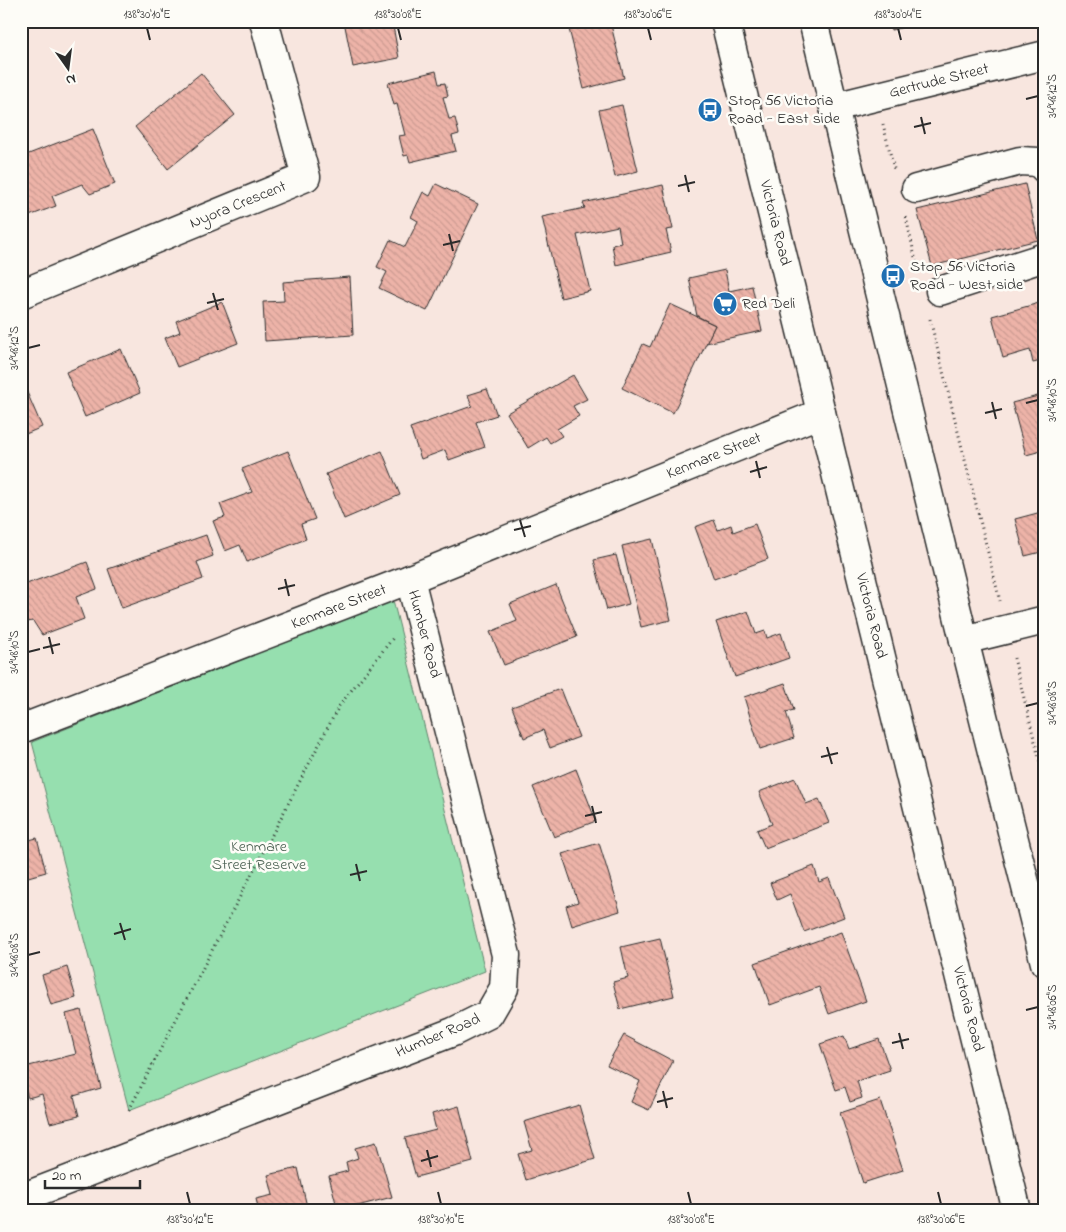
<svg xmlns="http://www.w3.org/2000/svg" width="1066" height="1232" viewBox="0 0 1066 1232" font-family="'Indie Flower',sans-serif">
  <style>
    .park { fill: #96dfaf; stroke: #60856d }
    .building { fill: url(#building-back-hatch); stroke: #2b2b2b }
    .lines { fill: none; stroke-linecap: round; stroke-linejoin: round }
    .minor-casing { stroke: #2b2b2b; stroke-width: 31 }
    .highway-casing { stroke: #2b2b2b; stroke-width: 31 }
    .path { stroke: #2b2b2b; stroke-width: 3; stroke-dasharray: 1 4; stroke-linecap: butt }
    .minor { stroke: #fdfcf7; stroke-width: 28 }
    .highway { stroke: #fdfcf7; stroke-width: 28 }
    .ticks { fill: none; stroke: #2b2b2b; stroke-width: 2 }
    .labels { text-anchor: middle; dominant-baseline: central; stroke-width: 5; stroke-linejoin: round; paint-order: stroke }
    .street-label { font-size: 16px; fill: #2b2b2b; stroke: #fdfcf7 }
    .poi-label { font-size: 16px; fill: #2b2b2b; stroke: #fdfcf7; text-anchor: start }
    .park-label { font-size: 16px; fill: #4b6153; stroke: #fdfcf7 }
    .neatline { fill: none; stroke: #2b2b2b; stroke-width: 2 }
    .ticks-label { font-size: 12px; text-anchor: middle; fill: #2b2b2b }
  </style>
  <defs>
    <pattern id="building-back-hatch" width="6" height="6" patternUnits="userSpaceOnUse" patternTransform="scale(1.25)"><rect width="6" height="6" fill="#edb3a8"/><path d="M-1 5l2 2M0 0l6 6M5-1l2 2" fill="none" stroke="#cb9a91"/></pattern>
  </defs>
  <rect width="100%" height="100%" fill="#f8e6df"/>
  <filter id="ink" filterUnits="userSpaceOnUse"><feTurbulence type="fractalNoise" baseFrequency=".02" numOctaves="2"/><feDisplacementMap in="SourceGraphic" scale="10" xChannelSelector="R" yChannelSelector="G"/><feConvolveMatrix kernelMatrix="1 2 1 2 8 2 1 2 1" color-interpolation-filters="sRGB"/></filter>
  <g filter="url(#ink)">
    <polygon class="park" points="393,600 485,971 129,1110 32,742"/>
    <g class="building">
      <polygon points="344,21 392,21 399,58 353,67"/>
      <polygon points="567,21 610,21 624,78 584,89"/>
      <polygon points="889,21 930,21 891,30"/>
      <polygon points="436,71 439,84 445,83 448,96 443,97 449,119 455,118 459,134 452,136 456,151 410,162 408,155 404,156 399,136 405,135 397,104 394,105 388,83"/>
      <polygon points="201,73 235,115 168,169 135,127"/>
      <polygon points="622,105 638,171 615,177 599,110"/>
      <polygon points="93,129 115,184 90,194 82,184 52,196 56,206 29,216 21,195 21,157"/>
      <polygon points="436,184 478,204 427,311 379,288 387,272 377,267 390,240 405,247 418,221 411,217 423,192 430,196"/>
      <polygon points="1025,184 1038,240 932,266 917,210"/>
      <polygon points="663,185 673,229 666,230 671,252 616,265 612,245 621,243 618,226 577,235 590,291 561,298 542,217 585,208 583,203"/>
      <polygon points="725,270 729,291 752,286 762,331 706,343 715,325 697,316 689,278"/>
      <polygon points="350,277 353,335 265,341 263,302 284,301 283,282"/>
      <polygon points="222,302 238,343 177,367 165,338 180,332 176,321"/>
      <polygon points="1039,303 1045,325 1045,360 1033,363 1030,350 1003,358 992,316"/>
      <polygon points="670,304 715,325 673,413 622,388 643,344 650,347"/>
      <polygon points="121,349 140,393 85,417 66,372"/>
      <polygon points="573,375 587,399 573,406 579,416 557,429 562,436 550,443 546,437 528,448 507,413"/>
      <polygon points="487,389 497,415 476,422 485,447 449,460 445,450 421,459 410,428 472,406 468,395"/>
      <polygon points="26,390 42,427 21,436 21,392"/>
      <polygon points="1045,394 1045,450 1026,455 1012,403"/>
      <polygon points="288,451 315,519 301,524 306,539 247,562 240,545 225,551 213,521 225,517 220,504 252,492 242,469"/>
      <polygon points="382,451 400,495 344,519 326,474"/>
      <polygon points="1045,511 1045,551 1025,556 1015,519"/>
      <polygon points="714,520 718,530 731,525 733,532 755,524 768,559 714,579 695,527"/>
      <polygon points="206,535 213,556 197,562 203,579 122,608 108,569"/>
      <polygon points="652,539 671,620 641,627 622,546"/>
      <polygon points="616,555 629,604 607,610 594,560"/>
      <polygon points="87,562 97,589 76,597 84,619 42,635 33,621 21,623 21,586"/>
      <polygon points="556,585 577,637 504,665 490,632 517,621 510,604"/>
      <polygon points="748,611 756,634 765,631 767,638 781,633 789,658 735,677 716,622"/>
      <polygon points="785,683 794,710 786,712 794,738 760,749 744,697"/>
      <polygon points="560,689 579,737 550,748 543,730 524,738 512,707"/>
      <polygon points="576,769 596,821 554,837 533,787"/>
      <polygon points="795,778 806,804 819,799 829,823 765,848 757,830 772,824 759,792"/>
      <polygon points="37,838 46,872 21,879 21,842"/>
      <polygon points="599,843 620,911 572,926 566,906 578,902 562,854"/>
      <polygon points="814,866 819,882 829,878 844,917 804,932 790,894 777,900 770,883"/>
      <polygon points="841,932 866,1001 829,1014 819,987 770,1005 755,963"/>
      <polygon points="660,938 674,996 620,1009 613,982 628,978 621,947"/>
      <polygon points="67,967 76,998 51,1005 42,975"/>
      <polygon points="81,1010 101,1088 74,1096 79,1116 50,1123 42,1094 28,1098 21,1074 21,1068 76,1054 66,1014"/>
      <polygon points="624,1035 673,1061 649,1110 631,1102 640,1081 607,1065"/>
      <polygon points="844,1036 849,1049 879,1039 890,1070 857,1081 862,1098 850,1102 845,1087 836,1090 820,1044"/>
      <polygon points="880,1100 903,1170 863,1183 840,1113"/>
      <polygon points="579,1105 595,1159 526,1180 518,1154 532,1150 524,1122"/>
      <polygon points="459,1106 473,1162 416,1177 405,1138 436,1130 432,1114"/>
      <polygon points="376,1142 392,1197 338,1211 329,1176 348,1171 346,1162 358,1158 355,1148"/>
      <polygon points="298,1168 308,1211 259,1211 256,1199 273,1195 268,1175"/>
    </g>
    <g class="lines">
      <defs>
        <g id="minor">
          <polyline points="834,107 1045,55"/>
          <polyline points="916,189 1020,161 1038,162 1045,169"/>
          <polyline points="940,291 1045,257"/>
          <polyline points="21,294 306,177 264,21"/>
          <polyline points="964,640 1045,620"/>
          <polyline points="21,729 410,579 821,413"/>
          <polyline points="21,1198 453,1032 489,1014 504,988 506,955 410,579"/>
        </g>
        <g id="highway">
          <polyline points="725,21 1017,1211"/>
          <polyline points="813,21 964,640 1045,963"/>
        </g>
      </defs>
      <use href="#minor" class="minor-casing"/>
      <use href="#highway" class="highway-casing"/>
      <g class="path">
        <polyline points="883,124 894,169"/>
        <polyline points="906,217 918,271"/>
        <polyline points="930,319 1000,601"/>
        <polyline points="1014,658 1045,782"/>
        <polyline points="129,1110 339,706 393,638"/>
      </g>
      <use href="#minor" class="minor"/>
      <use href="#highway" class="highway"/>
    </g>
  </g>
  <path class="ticks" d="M 147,28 L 150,40M 398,28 L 401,40M 648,28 L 651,40M 898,28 L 901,40M 1026,99 L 1038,96M 921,117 L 925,134M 914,127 L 931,123M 685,175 L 689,192M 678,186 L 695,182M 449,234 L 453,251M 443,245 L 460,241M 213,293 L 218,310M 207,303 L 224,299M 28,348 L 40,345M 992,402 L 996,419M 1026,403 L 1038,400M 985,413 L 1002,409M 756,461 L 760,478M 750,472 L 767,467M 520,520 L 525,537M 514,530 L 531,526M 285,579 L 289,596M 278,589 L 295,585M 49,637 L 53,654M 43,648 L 60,644M 28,652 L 40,649M 1026,706 L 1038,703M 827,747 L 832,764M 821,757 L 838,753M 592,806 L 596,823M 585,816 L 602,812M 356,864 L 360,881M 350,875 L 367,871M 120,923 L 125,940M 114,934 L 131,929M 28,955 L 40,952M 1026,1010 L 1038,1007M 899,1033 L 903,1049M 892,1043 L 909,1039M 663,1091 L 667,1108M 657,1102 L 673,1098M 427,1150 L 431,1167M 421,1161 L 438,1156M 187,1192 L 190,1204M 438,1192 L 441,1204M 688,1192 L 691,1204M 938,1192 L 941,1204"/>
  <defs>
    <symbol id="bus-disc" viewBox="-11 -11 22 22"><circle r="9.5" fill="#1f6fb2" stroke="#fdfcf7"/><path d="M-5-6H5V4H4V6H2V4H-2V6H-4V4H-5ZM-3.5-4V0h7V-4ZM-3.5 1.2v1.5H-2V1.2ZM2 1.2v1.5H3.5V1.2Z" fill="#fff"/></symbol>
    <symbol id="supermarket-disc" viewBox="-11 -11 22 22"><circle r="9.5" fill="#1f6fb2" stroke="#fdfcf7"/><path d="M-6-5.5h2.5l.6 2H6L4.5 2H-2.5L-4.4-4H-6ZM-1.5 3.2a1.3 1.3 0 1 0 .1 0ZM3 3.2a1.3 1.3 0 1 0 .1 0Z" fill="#fff"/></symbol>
  </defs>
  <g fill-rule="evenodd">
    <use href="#bus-disc" x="696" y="96" width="28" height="28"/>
    <use href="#bus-disc" x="879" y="262" width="28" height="28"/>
    <use href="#supermarket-disc" x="711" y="290" width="28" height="28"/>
  </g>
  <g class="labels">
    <g class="street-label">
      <text transform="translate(939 81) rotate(-14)">Gertrude Street</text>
      <text transform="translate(238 205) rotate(-22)">Nyora Crescent</text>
      <text transform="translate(775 223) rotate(76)">Victoria Road</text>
      <text transform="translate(714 456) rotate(-22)">Kenmare Street</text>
      <text transform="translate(339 607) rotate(-21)">Kenmare Street</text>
      <text transform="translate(871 616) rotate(76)">Victoria Road</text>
      <text transform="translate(424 634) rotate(75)">Humber Road</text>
      <text transform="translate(968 1009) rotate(76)">Victoria Road</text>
      <text transform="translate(438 1036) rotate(-23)">Humber Road</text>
    </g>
    <g class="poi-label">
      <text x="728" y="101">Stop 56 Victoria<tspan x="728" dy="18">Road - East side</tspan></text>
      <text x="910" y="267">Stop 56 Victoria<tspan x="910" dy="18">Road - West side</tspan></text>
      <text x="742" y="304">Red Deli</text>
    </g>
    <g class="park-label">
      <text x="259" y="847">Kenmare<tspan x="259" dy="18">Street Reserve</tspan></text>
    </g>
  </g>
  <rect width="1066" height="1232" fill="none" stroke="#fdfcf7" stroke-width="55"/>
  <g transform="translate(68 68) rotate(166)" stroke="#fdfcf7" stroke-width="4" paint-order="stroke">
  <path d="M0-4L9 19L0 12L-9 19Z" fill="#2b2b2b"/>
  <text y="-8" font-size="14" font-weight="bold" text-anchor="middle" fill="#2b2b2b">N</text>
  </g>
  <path d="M45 1180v8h95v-8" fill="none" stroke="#2b2b2b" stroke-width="2.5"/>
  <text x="52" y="1180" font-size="15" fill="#2b2b2b" stroke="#fdfcf7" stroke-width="4" paint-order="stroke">20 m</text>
  <rect x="28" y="28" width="1010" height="1176" class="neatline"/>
  <g class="ticks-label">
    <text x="147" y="18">138°30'10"E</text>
    <text x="398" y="18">138°30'08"E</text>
    <text x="648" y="18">138°30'06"E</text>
    <text x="898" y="18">138°30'04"E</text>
    <text transform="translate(1052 96) rotate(-90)" y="4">34°48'12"S</text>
    <text transform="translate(14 348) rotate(-90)" y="4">34°48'12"S</text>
    <text transform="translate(1052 400) rotate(-90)" y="4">34°48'10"S</text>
    <text transform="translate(14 652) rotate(-90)" y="4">34°48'10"S</text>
    <text transform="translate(1052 703) rotate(-90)" y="4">34°48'08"S</text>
    <text transform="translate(14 955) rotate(-90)" y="4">34°48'08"S</text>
    <text transform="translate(1052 1007) rotate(-90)" y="4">34°48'06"S</text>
    <text x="190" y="1223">138°30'12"E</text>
    <text x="441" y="1223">138°30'10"E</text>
    <text x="691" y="1223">138°30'08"E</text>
    <text x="941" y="1223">138°30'06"E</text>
  </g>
</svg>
